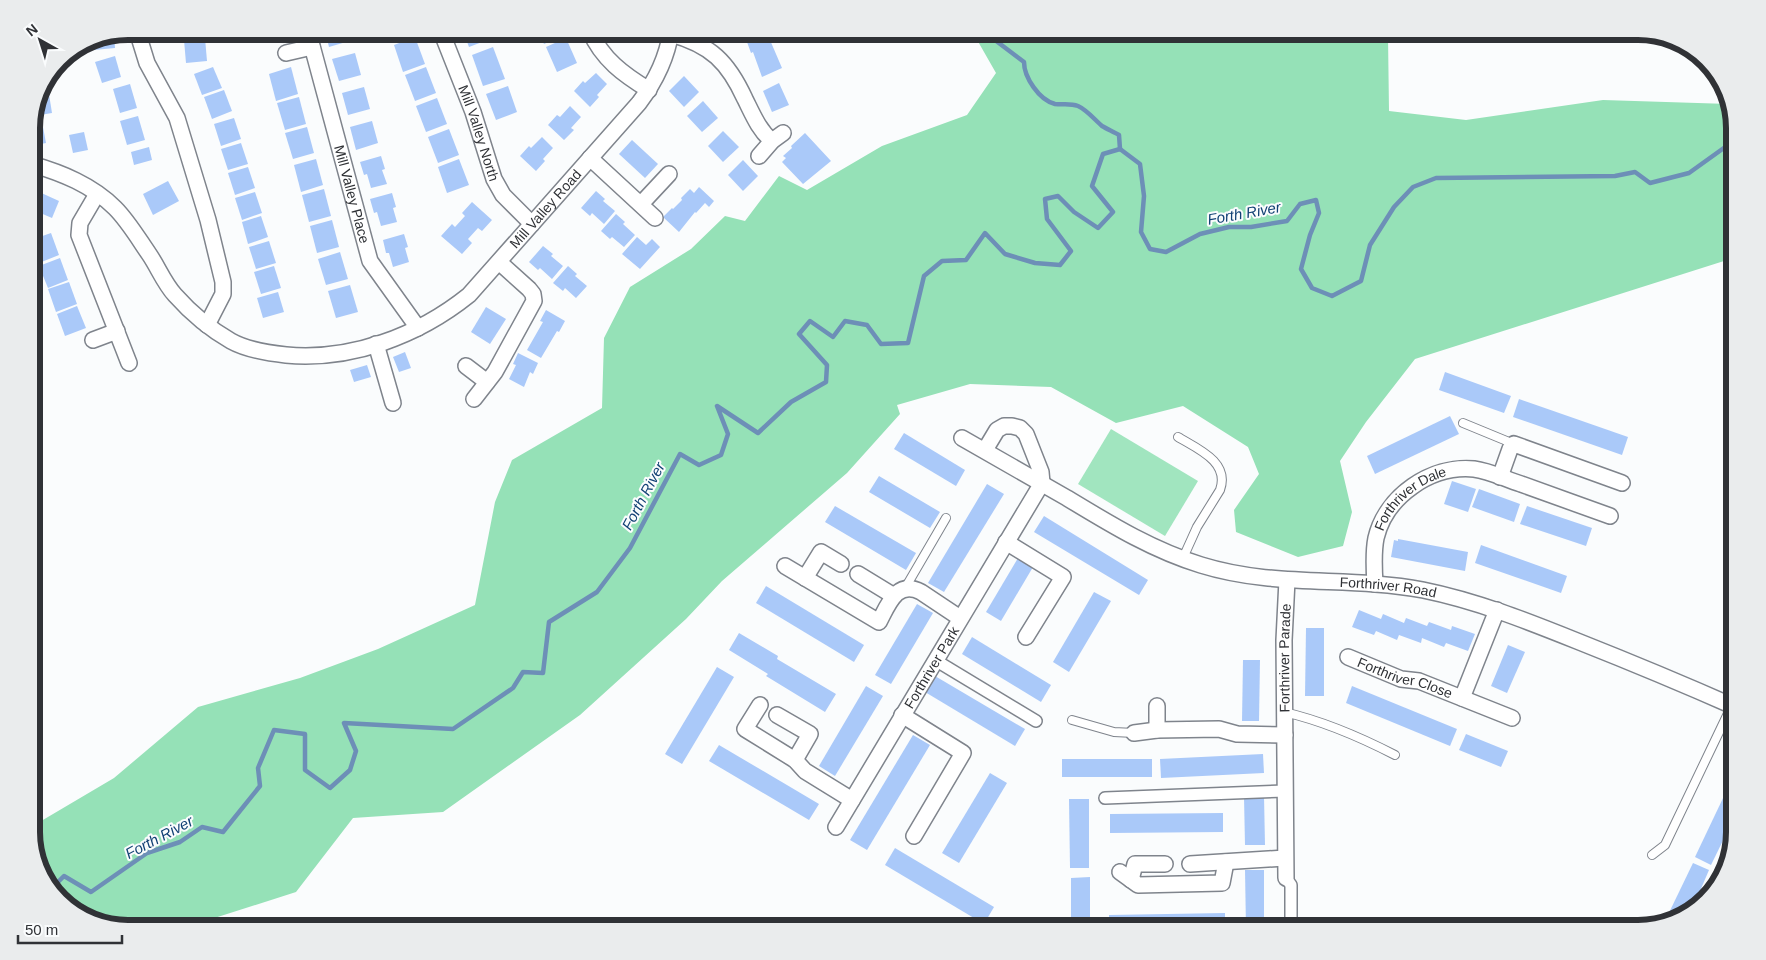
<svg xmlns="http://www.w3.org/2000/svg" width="1766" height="960" viewBox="0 0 1766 960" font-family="Arial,sans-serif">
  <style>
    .green { fill: #a1e5bf }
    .forest { fill: #95e1b7 }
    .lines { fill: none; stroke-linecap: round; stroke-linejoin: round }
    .stream { stroke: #6d8fb7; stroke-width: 4.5 }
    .building { fill: #aac9f9 }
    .service-casing { stroke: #7f848c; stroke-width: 10 }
    .pedestrian-casing { stroke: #7f848c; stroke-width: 14 }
    .minor-casing { stroke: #7f848c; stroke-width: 18 }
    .service { stroke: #fff; stroke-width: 8 }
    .pedestrian { stroke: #fff; stroke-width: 11 }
    .minor { stroke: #fff; stroke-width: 15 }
    .labels { text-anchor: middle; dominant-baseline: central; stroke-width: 4; stroke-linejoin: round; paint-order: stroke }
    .street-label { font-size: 14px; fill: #303236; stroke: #fafcfd }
    .water-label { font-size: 15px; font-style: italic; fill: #114174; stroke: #fafcfd }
    .rim { fill: none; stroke: #303236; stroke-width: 6 }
  </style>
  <rect width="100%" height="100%" fill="#fafcfd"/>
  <polygon class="green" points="1111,429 1198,481 1165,536 1078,484"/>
  <polygon class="forest" points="972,31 1389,31 1388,36 1389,111 1466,120 1603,100 1729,104 1735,122 1735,234 1729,240 1724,261 1415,359 1366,422 1340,461 1352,512 1343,546 1298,557 1236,532 1234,510 1259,474 1248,447 1183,406 1116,423 1051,387 970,384 897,405 900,414 847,473 722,581 686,619 580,715 443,812 353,818 296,892 180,929 128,929 85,919 48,886 31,839 31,827 114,778 198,707 300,678 378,649 475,605 495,502 512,460 602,408 604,338 630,287 691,249 725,216 745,221 779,176 807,190 882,146 967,115 996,73"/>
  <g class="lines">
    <g class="stream">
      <path d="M 983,31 L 1024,62 C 1024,77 1039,100 1055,104 C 1063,105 1070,103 1078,106 C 1087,110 1095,120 1102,126 C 1107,129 1114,132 1119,135 L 1120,149"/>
      <polyline points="1120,149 1140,164 1144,196 1141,232 1150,249 1166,252 1200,234 1229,227 1251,227 1287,221 1300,204 1316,200 1319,213 1310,235 1301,269 1312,288 1332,296 1361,281 1370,245 1394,207 1413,187 1436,178 1615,176 1635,172 1650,183 1689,173 1735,140"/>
      <polyline points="51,889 64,876 91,892 147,853 180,842 202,827 223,832 260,786 258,768 274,730 305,734 305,770 330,788 350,770 356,751 344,723 453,729 513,688 523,672 543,673 549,622 597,592 630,548 680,454 699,465 721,455 728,434 717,406 758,433 791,402 826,382 827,365 799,334 810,321 833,337 845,321 867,325 881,344 908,343 924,276 942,261 966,260 985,233 1005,254 1035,263 1060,265 1071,251 1047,219 1045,199 1058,196 1074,212 1098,228 1113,212 1092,186 1103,154 1120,149"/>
    </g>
  </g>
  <g class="building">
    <polygon points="325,31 343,31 346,42 329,47"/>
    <polygon points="388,31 412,31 413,35 392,43"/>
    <polygon points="463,31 487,31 490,39 469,47"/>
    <polygon points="538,31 562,31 564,35 544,44"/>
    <polygon points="767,33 782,68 762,77 753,52 751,53 747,42"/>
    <polygon points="114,34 115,48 94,50 93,45 87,46 86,42 91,39"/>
    <polygon points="415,37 425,64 403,72 394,45"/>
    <polygon points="205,38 207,61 186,63 184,40"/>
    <polygon points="566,38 577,63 557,72 546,47"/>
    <polygon points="493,47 505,79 483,86 472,55"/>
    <polygon points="355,53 361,75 339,81 332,59"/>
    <polygon points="115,56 121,77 102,83 95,62"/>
    <polygon points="213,67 222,88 202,95 194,74"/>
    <polygon points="291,67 298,94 276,101 269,74"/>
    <polygon points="426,67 436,93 415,101 405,75"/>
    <polygon points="596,73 607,84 597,95 599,97 590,107 574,91 583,81 585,83"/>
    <polygon points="684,76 699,92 684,107 669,91"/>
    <polygon points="779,83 789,105 772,112 763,91"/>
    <polygon points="130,84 137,108 120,113 113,89"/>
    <polygon points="508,86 517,112 496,120 486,94"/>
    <polygon points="364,87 370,109 348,115 342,93"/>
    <polygon points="48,88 52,113 34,116 39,91"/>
    <polygon points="224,90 232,111 212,119 204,97"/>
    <polygon points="299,97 306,124 285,130 277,103"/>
    <polygon points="437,98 447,124 426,132 416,106"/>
    <polygon points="703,101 718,118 702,132 687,116"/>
    <polygon points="570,106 581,117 571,128 574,130 564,140 548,125 557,115 560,117"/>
    <polygon points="138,116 145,140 127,145 120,121"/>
    <polygon points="234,118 241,139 221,146 214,124"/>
    <polygon points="372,121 378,143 356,150 350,127"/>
    <polygon points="43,127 46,143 31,146 31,129"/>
    <polygon points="307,127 314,153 293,159 285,133"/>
    <polygon points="449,129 459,155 438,163 428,137"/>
    <polygon points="723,131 739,147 723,162 708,146"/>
    <polygon points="84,132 88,150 73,153 69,135"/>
    <polygon points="805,133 831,161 803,184 782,162 786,158 783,156 792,148 791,146"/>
    <polygon points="542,137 553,148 543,159 545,161 536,171 520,156 529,146 531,148"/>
    <polygon points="632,140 658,164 645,178 619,154"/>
    <polygon points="241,143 248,164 228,170 221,149"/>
    <polygon points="149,147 152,160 134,165 131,152"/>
    <polygon points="381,156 385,169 382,170 387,184 371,188 367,174 364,175 360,162"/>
    <polygon points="316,159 323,185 301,192 294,165"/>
    <polygon points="459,159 469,185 447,193 438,167"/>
    <polygon points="743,160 758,176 743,191 728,175"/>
    <polygon points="248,167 255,188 235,195 228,173"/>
    <polygon points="168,181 179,201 153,215 143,194"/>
    <polygon points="699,187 714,201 709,207 705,203 696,213 695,212 679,232 663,217 672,208 673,209 682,200 681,198 690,189 694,193"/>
    <polygon points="324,189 331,216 309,222 302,195"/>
    <polygon points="37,191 59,201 52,218 31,209 31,202"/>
    <polygon points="596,191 605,199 603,201 615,211 604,224 592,213 590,216 581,208"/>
    <polygon points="255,192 262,213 242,220 235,198"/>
    <polygon points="392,193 396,207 393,208 397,222 381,226 377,212 374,213 370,199"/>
    <polygon points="472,202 492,220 482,231 478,228 468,239 472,243 462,254 441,236 452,224 455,227 465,216 462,213"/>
    <polygon points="616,214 625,222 623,224 635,235 624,247 612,237 610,239 601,231"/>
    <polygon points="261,216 268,237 248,244 242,222"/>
    <polygon points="332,220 339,247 317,253 310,226"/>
    <polygon points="51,233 59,255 39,263 31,240"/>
    <polygon points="404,234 408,247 405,248 409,262 393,267 389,253 386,253 383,240"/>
    <polygon points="637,237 646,245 652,239 660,247 640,269 622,254"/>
    <polygon points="269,241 276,263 256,269 249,247"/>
    <polygon points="543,246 553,254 551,256 563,266 552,279 540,268 538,270 529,262"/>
    <polygon points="340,252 348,279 326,285 318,259"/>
    <polygon points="60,258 68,280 48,288 39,266"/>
    <polygon points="274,266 281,288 261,294 254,272"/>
    <polygon points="568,266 577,274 575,276 587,286 576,298 565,288 563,291 553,283"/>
    <polygon points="69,282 77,304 56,312 48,289"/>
    <polygon points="350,285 358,312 336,318 328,291"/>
    <polygon points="278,292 284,312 263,318 257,298"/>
    <polygon points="77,306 86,328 65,336 57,314"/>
    <polygon points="486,307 506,319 490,344 471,332"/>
    <polygon points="546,310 565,321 559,332 557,331 541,358 527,350 543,322 540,321"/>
    <polygon points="405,352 411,368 399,372 393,357"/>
    <polygon points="518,353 538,363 533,374 530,372 524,387 509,379 516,365 513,364"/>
    <polygon points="367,365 371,377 354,382 350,370"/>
    <polygon points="1445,372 1511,396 1504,413 1439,390"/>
    <polygon points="1519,399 1628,437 1622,455 1513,417"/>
    <polygon points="1450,416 1459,434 1375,474 1367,456"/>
    <polygon points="904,433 965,470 956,486 894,449"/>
    <polygon points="879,476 940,512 930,528 869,492"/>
    <polygon points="1452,481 1476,489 1468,512 1444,504"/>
    <polygon points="987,484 1004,494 944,592 928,583"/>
    <polygon points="1479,489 1520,504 1514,522 1472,507"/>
    <polygon points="835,506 916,553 906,570 825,522"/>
    <polygon points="1527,506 1592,528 1586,546 1520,524"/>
    <polygon points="1044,516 1148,580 1139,595 1034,532"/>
    <polygon points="1398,539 1468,552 1465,571 1391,557 1394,540 1398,541"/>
    <polygon points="1481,545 1567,576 1561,593 1475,563"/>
    <polygon points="1018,558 1033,567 1001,621 986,612"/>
    <polygon points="766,586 864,645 854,662 756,603"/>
    <polygon points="1094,592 1111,601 1069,672 1053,662"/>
    <polygon points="917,604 933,613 891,684 875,675"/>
    <polygon points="1359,610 1381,619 1383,614 1404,623 1406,618 1427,626 1429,622 1451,630 1452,626 1475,634 1468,651 1446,643 1444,647 1422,638 1421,643 1399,635 1397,640 1376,631 1374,635 1352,627"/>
    <polygon points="1306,628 1324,628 1324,696 1305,696"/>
    <polygon points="739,633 778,656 777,659 836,694 825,712 766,676 768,674 729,650"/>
    <polygon points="972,637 1051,685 1041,702 962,654"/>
    <polygon points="1508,645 1525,652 1507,693 1491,686"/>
    <polygon points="1243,660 1260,660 1259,721 1242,721"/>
    <polygon points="717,667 734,677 682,764 665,754"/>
    <polygon points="935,676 1025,729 1015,746 925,692"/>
    <polygon points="866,686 883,696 835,776 819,766"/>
    <polygon points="1352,686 1457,729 1450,746 1346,703"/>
    <polygon points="1466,734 1508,751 1501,767 1459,750"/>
    <polygon points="913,735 930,745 867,850 850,840"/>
    <polygon points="719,745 819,804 809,820 709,761"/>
    <polygon points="1263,754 1264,773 1161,778 1160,759"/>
    <rect x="1062" y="759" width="90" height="18"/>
    <polygon points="990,773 1007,783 959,863 942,853"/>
    <polygon points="1264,796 1265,845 1245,845 1244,797"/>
    <polygon points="1724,796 1735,801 1735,816 1711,865 1695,857"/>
    <polygon points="1069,799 1089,799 1089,868 1070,868"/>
    <polygon points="1223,813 1223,832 1110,833 1110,814"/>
    <polygon points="895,848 994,907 984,924 885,865"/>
    <polygon points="1693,863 1709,870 1700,891 1689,913 1665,921"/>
    <polygon points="1245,870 1264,870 1264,929 1246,929"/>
    <polygon points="1090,877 1090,929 1071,929 1071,878"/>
    <polygon points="1225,913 1225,929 1109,929 1109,915"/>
  </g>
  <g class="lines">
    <defs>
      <g id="service">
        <polyline points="1463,423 1514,444"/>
        <path d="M 1178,437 C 1198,449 1230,462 1220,490 L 1197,527 L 1183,558"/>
        <polyline points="904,590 946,518"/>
        <path d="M 1284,712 C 1323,721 1360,737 1395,755"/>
        <polyline points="1072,720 1114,732 1134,733"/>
        <polyline points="1652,855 1665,845 1732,705"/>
      </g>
      <g id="pedestrian">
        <polyline points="935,660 1036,721"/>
        <polyline points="1105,798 1285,791"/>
        <polyline points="1286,878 1291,885 1291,929"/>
      </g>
      <g id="minor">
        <polyline points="138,31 138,34 147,63 177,118 208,220 223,282 223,294 207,325"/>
        <path id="s1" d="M 308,31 L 370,261 L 418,328"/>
        <path id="s2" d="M 441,31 L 473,112 L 494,179 L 503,195 L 532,224"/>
        <path d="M 590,31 C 602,59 624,75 649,90"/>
        <path d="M 671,34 C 711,45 728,62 745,99 C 753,115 759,130 772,141"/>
        <polyline points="286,53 312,47"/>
        <polyline points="759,156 772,141 783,133"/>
        <polyline points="590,158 655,218"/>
        <path id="s3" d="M 31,164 C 62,173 92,185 115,208 C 128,221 138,238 149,254 C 158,267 164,283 175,295 C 191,313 210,329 231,341 C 247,350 267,353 286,355 C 351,361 418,336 469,295 L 639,103 C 655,82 667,58 671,31"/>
        <polyline points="97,194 80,223 79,235 129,363"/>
        <polyline points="641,204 669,174"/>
        <polyline points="93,340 117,331"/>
        <polyline points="376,344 393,403"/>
        <polyline points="466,366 487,382"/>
        <polyline points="474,399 495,372 534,301 533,294 529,289 499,262"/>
        <path id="s4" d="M 962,438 C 997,458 1032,478 1067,498 C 1110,524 1152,550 1201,565 C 1275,588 1348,576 1423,590 C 1477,601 1527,621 1577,641 C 1630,662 1683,684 1735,707"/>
        <polyline points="1500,477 1510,449 1514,444 1622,483"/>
        <polyline points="1006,542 1063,577 1026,637"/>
        <path d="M 785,566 L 879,622 C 888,605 897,579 921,592 L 960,618"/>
        <polyline points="858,574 894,596"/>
        <polyline points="805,578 821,552 841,564"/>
        <path id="s5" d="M 1375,584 C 1374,569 1373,553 1376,538 C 1386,496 1431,465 1474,469 C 1490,471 1505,479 1521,484 C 1551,495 1580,505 1610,516"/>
        <path id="s6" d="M 1348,657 L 1401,679 L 1419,681 L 1512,718"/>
        <polyline points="1462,698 1497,610"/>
        <polyline points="760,705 745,729 795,760 805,771 852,800"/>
        <polyline points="1157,706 1157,730"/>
        <polyline points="777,715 810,734 795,760"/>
        <polyline points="902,715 963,753 914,836"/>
        <polyline points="1134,733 1157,730 1219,729 1237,734 1285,735"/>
        <path id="s7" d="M 836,827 L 1042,483 L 1041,472 L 1026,434 L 1020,428 L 1012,426 L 1004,426 L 997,430 L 985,450"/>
        <polyline points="1190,864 1285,858"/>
        <polyline points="1120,872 1138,885 1222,883 1226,862"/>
        <path id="s8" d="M 1286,878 L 1284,640 L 1287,580"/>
        <polyline points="1131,880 1135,864 1165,864"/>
      </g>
    </defs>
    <use href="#service" class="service-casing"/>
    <use href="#pedestrian" class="pedestrian-casing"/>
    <use href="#minor" class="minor-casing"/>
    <use href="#service" class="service"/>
    <use href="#pedestrian" class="pedestrian"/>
    <use href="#minor" class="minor"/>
  </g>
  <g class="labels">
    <g class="street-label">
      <text stroke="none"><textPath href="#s2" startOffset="109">Mill Valley North</textPath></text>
      <text stroke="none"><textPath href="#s1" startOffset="169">Mill Valley Place</textPath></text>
      <text stroke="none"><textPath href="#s3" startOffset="644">Mill Valley Road</textPath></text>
      <text stroke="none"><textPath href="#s5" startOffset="101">Forthriver Dale</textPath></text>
      <text stroke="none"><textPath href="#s4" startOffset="460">Forthriver Road</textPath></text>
      <text stroke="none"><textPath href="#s8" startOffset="220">Forthriver Parade</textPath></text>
      <text stroke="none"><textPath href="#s7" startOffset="186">Forthriver Park</textPath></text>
      <text stroke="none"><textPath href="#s6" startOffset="61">Forthriver Close</textPath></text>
    </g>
    <g class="water-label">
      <text transform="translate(1244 213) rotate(-10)">Forth River</text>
      <text transform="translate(643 496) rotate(-62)">Forth River</text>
      <text transform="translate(159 837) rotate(-28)">Forth River</text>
    </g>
  </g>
  <path d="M0 0H1766V960H0ZM128 40H1638A88 88 0 0 1 1726 128V832A88 88 0 0 1 1638 920H128A88 88 0 0 1 40 832V128A88 88 0 0 1 128 40Z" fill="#eaeced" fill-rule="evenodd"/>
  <path class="rim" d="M128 40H1638A88 88 0 0 1 1726 128V832A88 88 0 0 1 1638 920H128A88 88 0 0 1 40 832V128A88 88 0 0 1 128 40Z"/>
  <g transform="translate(40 40) rotate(321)" stroke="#fafcfd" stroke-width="4" paint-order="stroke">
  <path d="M0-4L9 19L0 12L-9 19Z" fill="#303236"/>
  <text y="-8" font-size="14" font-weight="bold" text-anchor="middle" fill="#303236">N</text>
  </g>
  <path d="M18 935v8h104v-8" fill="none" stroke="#303236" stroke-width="2.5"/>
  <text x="25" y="935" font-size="15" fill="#303236" stroke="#fafcfd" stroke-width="4" paint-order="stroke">50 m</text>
</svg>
